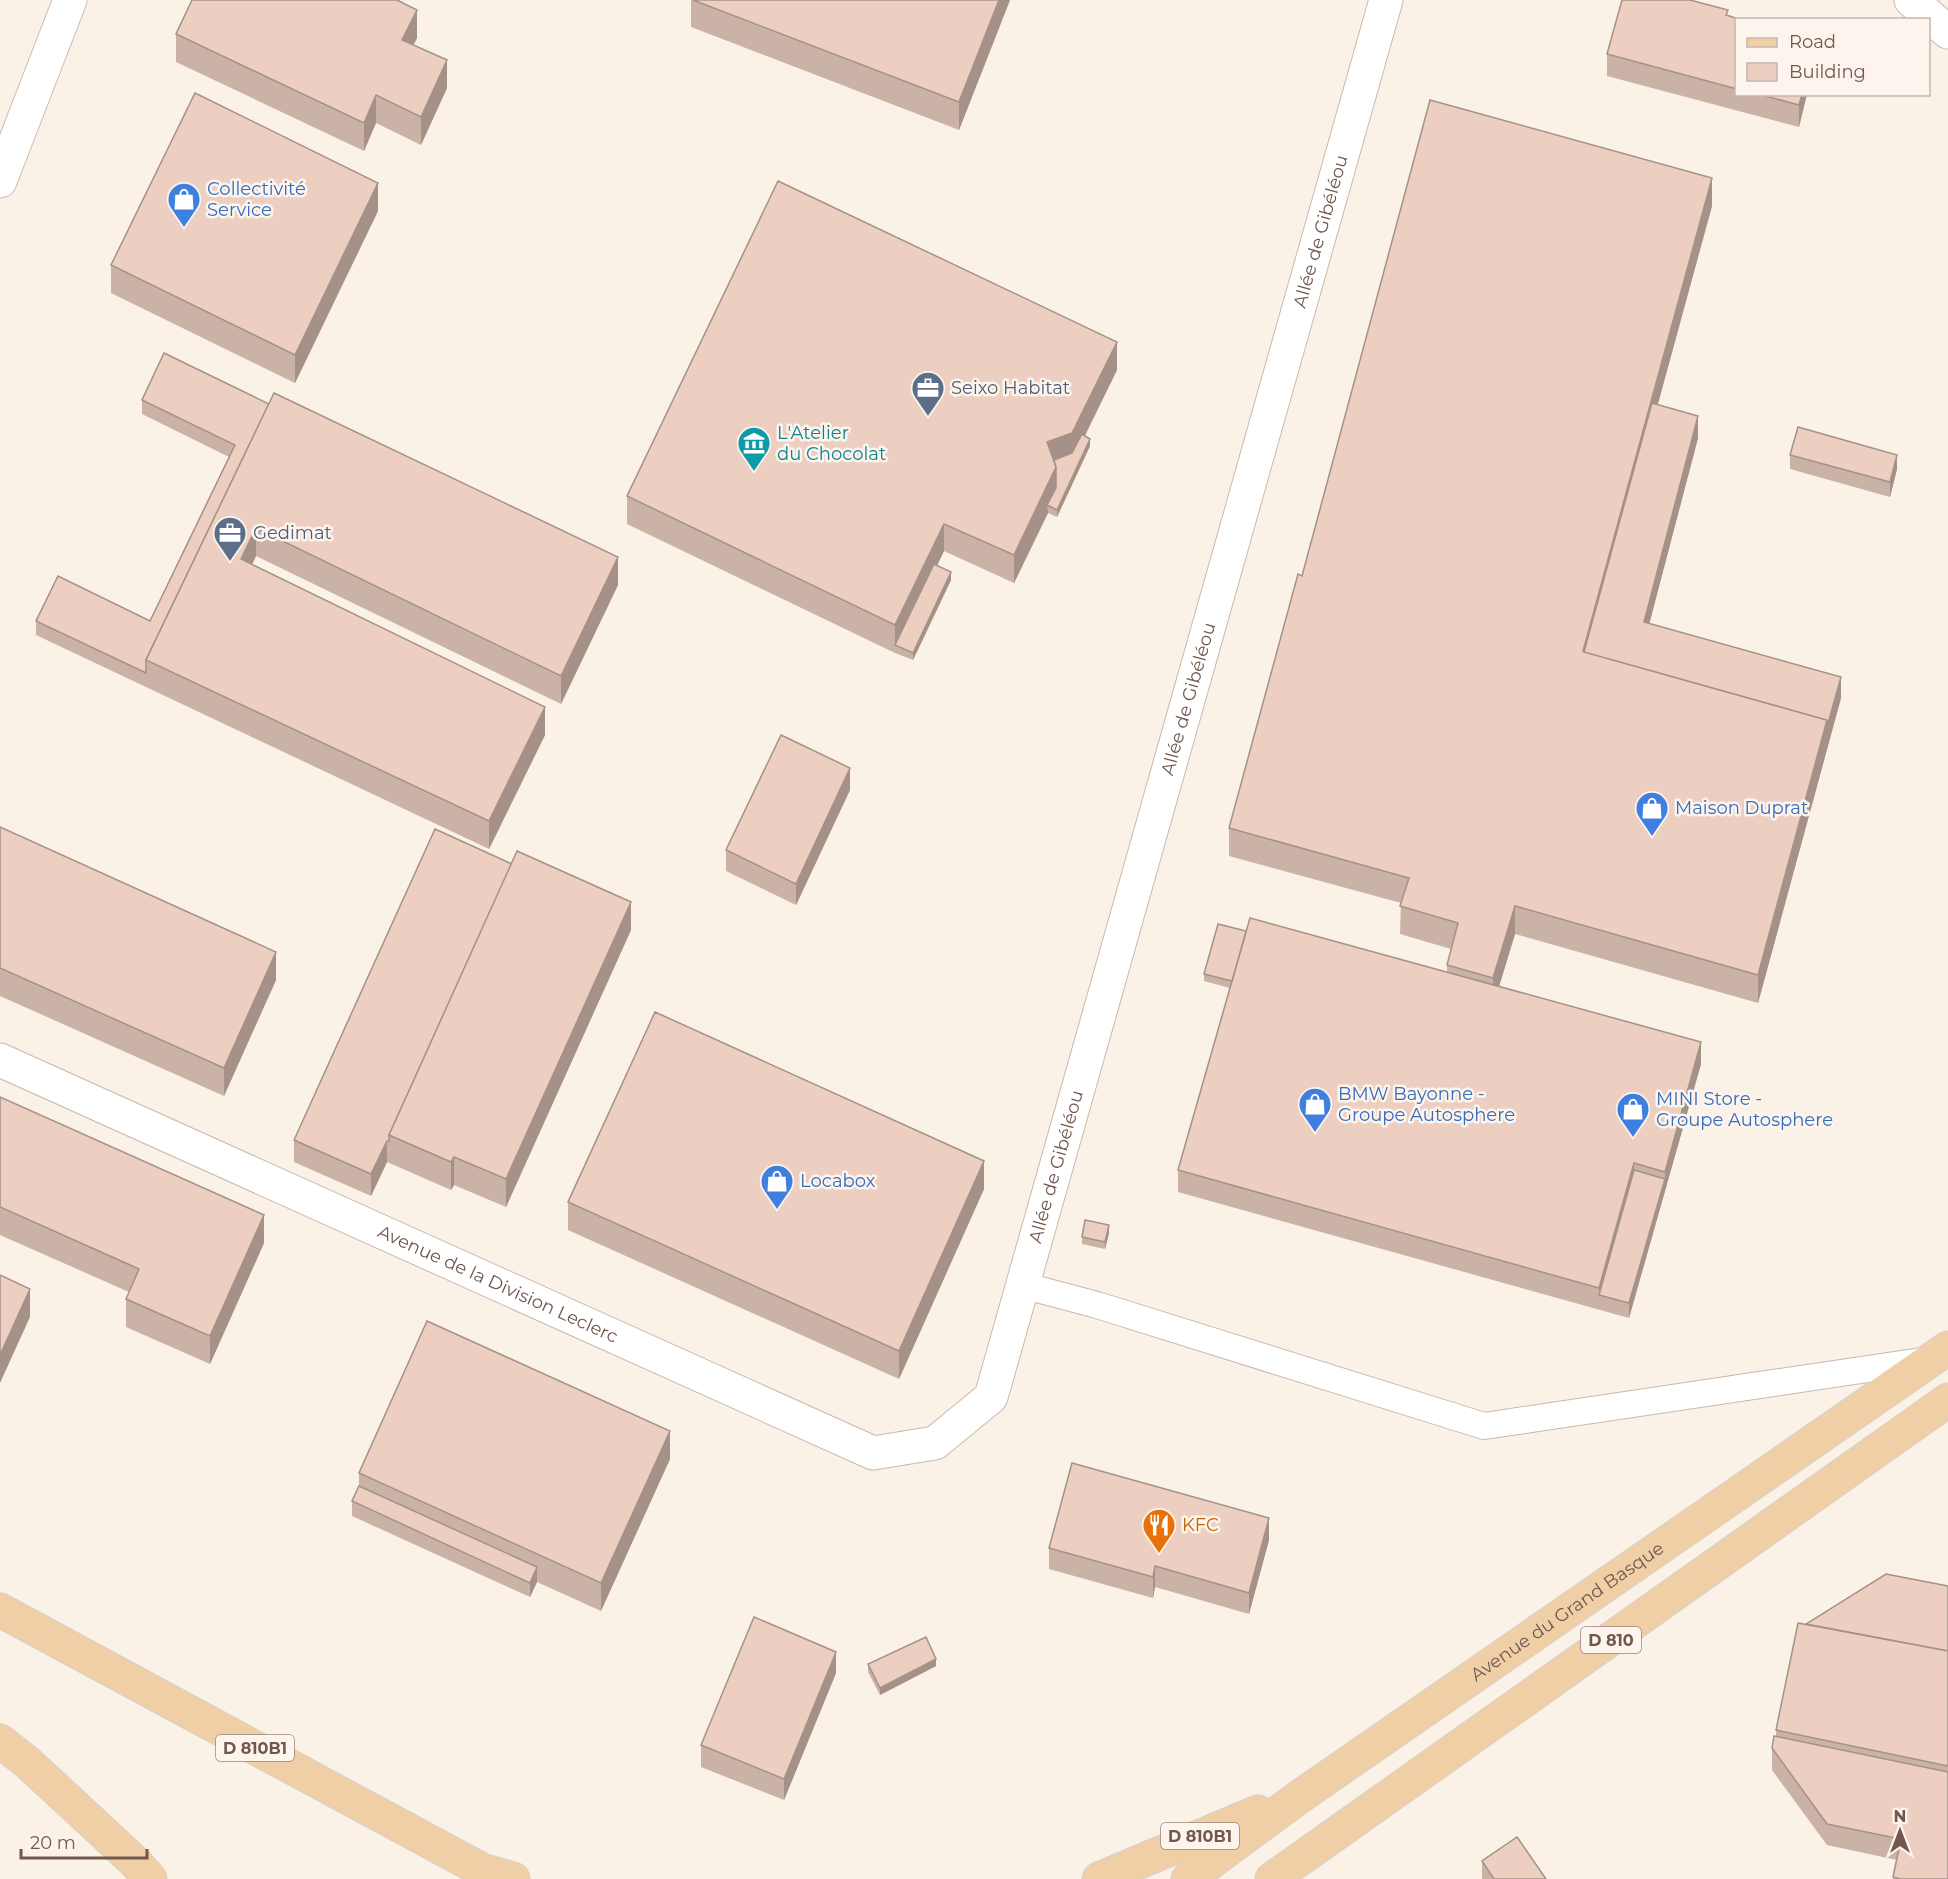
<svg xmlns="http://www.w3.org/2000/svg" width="1948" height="1879" viewBox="0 0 1948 1879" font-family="Montserrat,sans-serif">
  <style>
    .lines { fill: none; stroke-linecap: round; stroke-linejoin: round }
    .service-casing { stroke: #cbb8ae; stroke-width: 28 }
    .minor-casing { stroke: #cbb8ae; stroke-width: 35 }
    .secondary-casing { stroke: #cfbaaf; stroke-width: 35 }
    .primary-casing { stroke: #d7d0cd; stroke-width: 35 }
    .service { stroke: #fff; stroke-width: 26 }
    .minor { stroke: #fff; stroke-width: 33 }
    .secondary { stroke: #fff; stroke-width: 33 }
    .primary { stroke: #f1cfa6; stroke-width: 33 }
    .wall { fill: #cbb2a6 }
    .shaded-wall { fill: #a59187 }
    .building { fill: #eccfc1; stroke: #a59187; stroke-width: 1.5 }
    .labels { text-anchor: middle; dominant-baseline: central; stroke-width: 5; stroke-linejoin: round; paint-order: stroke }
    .shield { fill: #fdf5ed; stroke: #9b867e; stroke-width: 1.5 }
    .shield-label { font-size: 16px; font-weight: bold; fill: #71574e }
    .shop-label { font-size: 18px; fill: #366cbe; stroke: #fdf5ed; text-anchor: start }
    .street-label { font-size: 18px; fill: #71574e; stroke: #fdf5ed }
    .service-label { font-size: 18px; fill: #4e5e75; stroke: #fdf5ed; text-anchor: start }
    .culture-label { font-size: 18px; fill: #0d838f; stroke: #fdf5ed; text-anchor: start }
    .food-label { font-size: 18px; fill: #c56008; stroke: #fdf5ed; text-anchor: start }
  </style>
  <rect width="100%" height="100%" fill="#faf1e7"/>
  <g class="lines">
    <defs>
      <polyline id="service" points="1022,1285 1097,1305 1484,1426 1928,1360"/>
      <g id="minor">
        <polyline points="1911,0 1948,32"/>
        <path id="s1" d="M 0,1060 L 873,1453 L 935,1443 L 991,1397 L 1386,0"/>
      </g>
      <polyline id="secondary" points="0,181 70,0"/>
      <g id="primary">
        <polyline points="0,1610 482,1870 513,1879"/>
        <polyline points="0,1741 27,1762 136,1863 150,1879"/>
        <polyline points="1099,1879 1258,1812"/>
        <path id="s2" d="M 1188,1879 L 1302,1795 L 1948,1348"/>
        <polyline points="1272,1879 1948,1400"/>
      </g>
    </defs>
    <use href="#service" class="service-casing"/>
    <use href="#minor" class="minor-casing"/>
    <use href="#secondary" class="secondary-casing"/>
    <use href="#primary" class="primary-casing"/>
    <use href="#service" class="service"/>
    <use href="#minor" class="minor"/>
    <use href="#secondary" class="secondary"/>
    <use href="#primary" class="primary"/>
  </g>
  <g class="wall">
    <polygon points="691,0 1010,0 959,130 691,27"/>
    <polygon points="1728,16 1737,20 1737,94 1807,94 1799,127 1607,76 1607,54"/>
    <polygon points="176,34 417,38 413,45 447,88 421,145 376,123 364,151 176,62"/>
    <polygon points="1712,206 1658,404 1698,438 1649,624 1841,698 1758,1003 1515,934 1499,987 1701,1064 1629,1318 1178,1192 1178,1170 1230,988 1204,981 1204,974 1246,931 1447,972 1447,965 1451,949 1400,934 1401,903 1229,856 1229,828 1302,576"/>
    <polygon points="378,211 295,383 111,293 111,265"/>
    <polygon points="1117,370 1085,436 1090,446 1057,517 1048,513 1014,583 944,551 937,565 951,580 913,660 895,653 627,524 627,496"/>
    <polygon points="142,400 618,585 561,704 256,556 252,565 545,735 489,849 36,635 36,621 150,621 229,457 142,414"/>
    <polygon points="1790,455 1897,469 1890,497 1790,469"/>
    <polygon points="850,790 796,905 726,871 726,850"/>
    <polygon points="0,827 276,980 224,1096 0,996"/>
    <polygon points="631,930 506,1207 454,1185 451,1190 387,1162 371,1196 294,1162 294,1140"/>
    <polygon points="0,1097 264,1243 210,1364 126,1327 126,1299 129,1292 0,1235"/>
    <polygon points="984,1189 899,1379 568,1230 568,1202"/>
    <polygon points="1109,1233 1105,1249 1082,1244 1082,1237"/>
    <polygon points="670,1459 601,1611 537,1582 530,1597 352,1516 352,1501 359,1486 359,1473"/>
    <polygon points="1269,1540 1249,1614 1155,1587 1153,1598 1049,1569 1049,1548"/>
    <polygon points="1948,1586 1948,1879 1893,1879 1897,1860 1827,1845 1772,1770 1772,1748 1776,1737 1776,1730 1806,1624"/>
    <polygon points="868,1664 936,1666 880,1695 868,1672"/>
    <polygon points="836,1673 784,1800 701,1767 701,1745"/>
    <polygon points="1482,1861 1546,1879 1482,1879"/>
  </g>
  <g class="shaded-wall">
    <polygon points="999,0 1010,0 959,130 959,102"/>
    <polygon points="417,10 417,38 402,68 402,40"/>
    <polygon points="447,60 447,88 421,145 421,117"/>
    <polygon points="1802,94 1807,94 1799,127 1799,105"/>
    <polygon points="376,95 376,123 364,151 364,123"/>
    <polygon points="1712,178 1712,206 1588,659 1583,651"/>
    <polygon points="378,183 378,211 295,383 295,355"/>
    <polygon points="1117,342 1117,370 1072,461 1050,469 1047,442"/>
    <polygon points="1698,416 1698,438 1644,644 1644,622"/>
    <polygon points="1090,439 1090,446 1057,517 1057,510"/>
    <polygon points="1897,455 1897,469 1890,497 1890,482"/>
    <polygon points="1056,467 1056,495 1047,505 1048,513 1014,583 1014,555"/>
    <polygon points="944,524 944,551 898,647 895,645 895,625"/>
    <polygon points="256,528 256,556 241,587 241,559"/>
    <polygon points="618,557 618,585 561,704 561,676"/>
    <polygon points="951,572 951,580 913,660 913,653"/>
    <polygon points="1841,677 1841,698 1758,1003 1758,975 1827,720"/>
    <polygon points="545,707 545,735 489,849 489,821"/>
    <polygon points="850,768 850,790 796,905 796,884"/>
    <polygon points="631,902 631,930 506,1207 506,1179"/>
    <polygon points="1515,906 1515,934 1493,1006 1493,978"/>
    <polygon points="276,952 276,980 224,1096 224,1068"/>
    <polygon points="1701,1042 1701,1064 1629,1318 1629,1303 1665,1179 1665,1172"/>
    <polygon points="387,1141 387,1162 371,1196 371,1174"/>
    <polygon points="454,1157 454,1185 451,1190 451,1162"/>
    <polygon points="984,1161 984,1189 899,1379 899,1351"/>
    <polygon points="1634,1163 1634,1185 1599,1295 1599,1288"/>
    <polygon points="264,1215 264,1243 210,1364 210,1336"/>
    <polygon points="1109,1225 1109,1233 1105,1249 1105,1242"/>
    <polygon points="30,1289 30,1317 0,1383 0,1355"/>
    <polygon points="670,1431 670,1459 601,1611 601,1583"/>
    <polygon points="1269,1518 1269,1540 1249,1614 1249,1593"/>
    <polygon points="1155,1566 1155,1587 1153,1598 1153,1577"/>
    <polygon points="537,1567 537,1582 530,1597 530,1583"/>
    <polygon points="836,1652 836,1673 784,1800 784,1779"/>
    <polygon points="936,1659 936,1666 880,1695 880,1688"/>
  </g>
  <g class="building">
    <polygon points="192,0 397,0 417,10 402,40 447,60 421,117 376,95 364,123 176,34"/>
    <polygon points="693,0 999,0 959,102"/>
    <polygon points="1622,0 1690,0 1728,10 1726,15 1742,20 1737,20 1737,89 1607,54"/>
    <polygon points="195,93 378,183 295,355 111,265"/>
    <polygon points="1758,94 1802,94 1799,105"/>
    <polygon points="1430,100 1712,178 1583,651 1827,720 1758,975 1515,906 1493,978 1447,965 1458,923 1400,906 1409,878 1229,828 1298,574 1302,576"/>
    <polygon points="778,181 1117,342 1072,433 1047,442 1056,467 1014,555 944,524 895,625 627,496"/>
    <polygon points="164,353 269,404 146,660 146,673 36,621 58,576 150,621 235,445 142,400"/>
    <polygon points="274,393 618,557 561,676 256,528 241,559 545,707 489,821 146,660"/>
    <polygon points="1652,403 1698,416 1644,622 1841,677 1827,727 1827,720 1584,652"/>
    <polygon points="1798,427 1897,455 1890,482 1790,455"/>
    <polygon points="1082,434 1090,439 1057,510 1047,505 1056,488 1056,467 1054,460 1072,453"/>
    <polygon points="934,564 951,572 913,653 895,645"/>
    <polygon points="781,735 850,768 796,884 726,850"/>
    <polygon points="0,827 276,952 224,1068 0,968"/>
    <polygon points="435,829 512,864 389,1135 389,1141 387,1141 371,1174 294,1140"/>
    <polygon points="517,851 631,902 506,1179 454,1157 451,1162 389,1135"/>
    <polygon points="1250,918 1701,1042 1665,1172 1634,1163 1599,1288 1178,1170"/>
    <polygon points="1218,924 1246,931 1232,981 1204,974"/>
    <polygon points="655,1012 984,1161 899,1351 568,1202"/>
    <polygon points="0,1097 264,1215 210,1336 126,1299 139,1269 0,1207"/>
    <polygon points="1634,1170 1665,1179 1629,1303 1599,1295"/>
    <polygon points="1085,1220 1109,1225 1105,1242 1082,1237"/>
    <polygon points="0,1275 30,1289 0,1355"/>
    <polygon points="427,1321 670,1431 601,1583 359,1473"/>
    <polygon points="1072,1463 1269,1518 1249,1593 1155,1566 1153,1577 1049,1548"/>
    <polygon points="359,1486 537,1567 530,1583 352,1501"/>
    <polygon points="1886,1574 1948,1586 1948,1651 1806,1624"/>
    <polygon points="754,1617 836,1652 784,1779 701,1745"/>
    <polygon points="1798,1623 1948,1651 1948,1766 1776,1730"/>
    <polygon points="926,1637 936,1659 880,1688 868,1664"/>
    <polygon points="1774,1736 1948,1772 1948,1879 1901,1879 1893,1877 1901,1839 1827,1824 1772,1748"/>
    <polygon points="1517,1837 1546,1879 1494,1879 1482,1861"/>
  </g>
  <defs>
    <symbol id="shop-pin" viewBox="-11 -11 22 30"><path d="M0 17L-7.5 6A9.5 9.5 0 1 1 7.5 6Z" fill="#3f7fe0" stroke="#fdf5ed"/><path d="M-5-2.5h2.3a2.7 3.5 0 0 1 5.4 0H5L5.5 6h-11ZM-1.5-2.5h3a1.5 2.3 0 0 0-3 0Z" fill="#fff"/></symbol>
    <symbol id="office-pin" viewBox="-11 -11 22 30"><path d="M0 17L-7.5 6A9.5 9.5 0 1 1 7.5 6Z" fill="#5c6f8a" stroke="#fdf5ed"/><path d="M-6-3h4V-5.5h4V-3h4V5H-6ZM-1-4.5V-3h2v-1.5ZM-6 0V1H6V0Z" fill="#fff"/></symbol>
    <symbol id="museum-pin" viewBox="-11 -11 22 30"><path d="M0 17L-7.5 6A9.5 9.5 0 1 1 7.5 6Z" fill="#0f9aa8" stroke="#fdf5ed"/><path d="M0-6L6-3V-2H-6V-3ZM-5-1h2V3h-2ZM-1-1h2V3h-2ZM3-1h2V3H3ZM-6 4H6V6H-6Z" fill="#fff"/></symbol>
    <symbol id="restaurant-pin" viewBox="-11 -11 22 30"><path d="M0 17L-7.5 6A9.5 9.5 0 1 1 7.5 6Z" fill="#e8710a" stroke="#fdf5ed"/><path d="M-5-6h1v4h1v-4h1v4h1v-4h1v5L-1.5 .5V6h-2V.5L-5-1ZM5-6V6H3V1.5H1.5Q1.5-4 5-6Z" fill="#fff"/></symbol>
  </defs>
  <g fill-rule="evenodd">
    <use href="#shop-pin" x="165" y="180" width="38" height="52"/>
    <use href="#office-pin" x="909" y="369" width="38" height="52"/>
    <use href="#museum-pin" x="735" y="424" width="38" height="52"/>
    <use href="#office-pin" x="211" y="514" width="38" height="52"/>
    <use href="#shop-pin" x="1633" y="789" width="38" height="52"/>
    <use href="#shop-pin" x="1296" y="1085" width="38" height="52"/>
    <use href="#shop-pin" x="1614" y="1090" width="38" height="52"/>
    <use href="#shop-pin" x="758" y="1162" width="38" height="52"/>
    <use href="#restaurant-pin" x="1140" y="1506" width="38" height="52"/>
  </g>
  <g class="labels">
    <g class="shield">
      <rect x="1581" y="1627" width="60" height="26" rx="4.5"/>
      <rect x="216" y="1735" width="78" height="26" rx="4.5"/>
      <rect x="1161" y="1823" width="78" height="26" rx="4.5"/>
    </g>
    <g class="shield-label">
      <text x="1611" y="1640">D 810</text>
      <text x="255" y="1748">D 810B1</text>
      <text x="1200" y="1836">D 810B1</text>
    </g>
    <g class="shop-label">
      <text x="207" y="189">Collectivité<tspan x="207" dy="21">Service</tspan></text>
      <text x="1675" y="808">Maison Duprat</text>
      <text x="1338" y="1094">BMW Bayonne -<tspan x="1338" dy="21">Groupe Autosphere</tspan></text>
      <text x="1656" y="1099">MINI Store -<tspan x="1656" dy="21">Groupe Autosphere</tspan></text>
      <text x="800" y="1181">Locabox</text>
    </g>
    <g class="street-label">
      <text stroke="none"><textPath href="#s1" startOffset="2304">Allée de Gibéléou</textPath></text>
      <text stroke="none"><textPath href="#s1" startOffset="1818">Allée de Gibéléou</textPath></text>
      <text stroke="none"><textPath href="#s1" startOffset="1332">Allée de Gibéléou</textPath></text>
      <text stroke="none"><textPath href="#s1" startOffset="546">Avenue de la Division Leclerc</textPath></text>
      <text stroke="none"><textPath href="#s2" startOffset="464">Avenue du Grand Basque</textPath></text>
    </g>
    <g class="service-label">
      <text x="951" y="388">Seixo Habitat</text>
      <text x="253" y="533">Gedimat</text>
    </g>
    <g class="culture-label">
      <text x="777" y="433">L'Atelier<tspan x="777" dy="21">du Chocolat</tspan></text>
    </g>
    <g class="food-label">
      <text x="1182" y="1525">KFC</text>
    </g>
  </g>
  <rect x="1735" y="18" width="195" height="78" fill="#fdf5ed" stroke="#c5b6ad" stroke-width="1.5"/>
  <rect x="1747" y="38" width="30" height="9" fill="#f1cfa6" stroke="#c5b6ad" stroke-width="1.5"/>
  <text x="1789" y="48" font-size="18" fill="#71574e">Road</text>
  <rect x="1747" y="63" width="30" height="18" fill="#eccfc1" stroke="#c5b6ad" stroke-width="1.5"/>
  <text x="1789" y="78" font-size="18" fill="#71574e">Building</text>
  <g transform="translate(1900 1831)" stroke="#fdf5ed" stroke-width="4.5" paint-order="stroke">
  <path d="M0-4.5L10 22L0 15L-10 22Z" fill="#71574e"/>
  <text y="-9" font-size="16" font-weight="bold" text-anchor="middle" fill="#71574e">N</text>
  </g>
  <path d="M21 1849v9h126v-9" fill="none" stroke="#71574e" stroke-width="3"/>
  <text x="30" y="1849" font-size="18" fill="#71574e" stroke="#fdf5ed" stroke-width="4.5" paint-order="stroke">20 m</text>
</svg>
